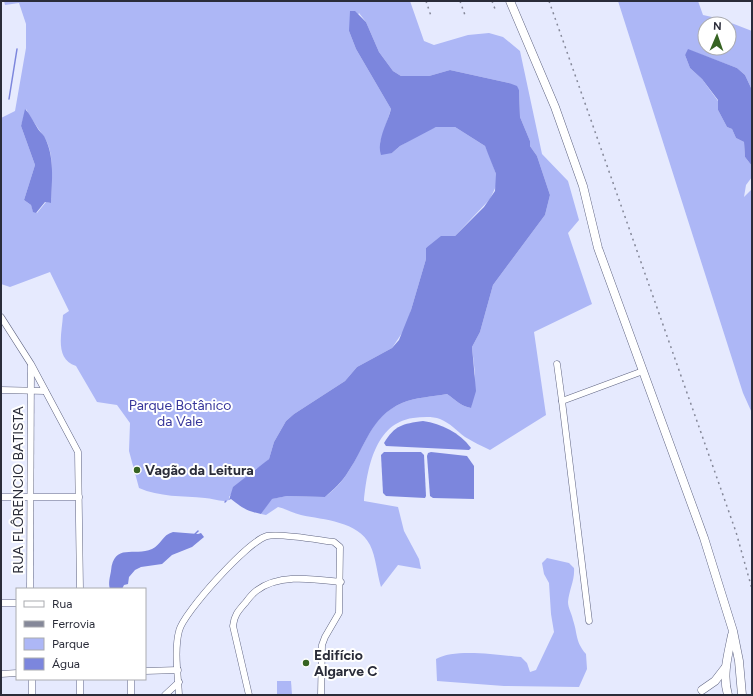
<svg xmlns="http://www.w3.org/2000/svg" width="753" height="696" viewBox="0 0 753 696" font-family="Figtree,sans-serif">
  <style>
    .green { fill: #adb7f6; fill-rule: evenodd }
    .water { fill: #7c86dd }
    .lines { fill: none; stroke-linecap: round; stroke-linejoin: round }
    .stream { stroke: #7c86dd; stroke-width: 1.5 }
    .minor-casing { stroke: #606582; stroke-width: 7 }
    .tertiary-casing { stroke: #606582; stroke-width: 9 }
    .minor { stroke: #fff; stroke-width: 6 }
    .tertiary { stroke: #fff; stroke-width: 8 }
    .rail { stroke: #858899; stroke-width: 1.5; stroke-dasharray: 2 4; stroke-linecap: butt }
    .poi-dot { fill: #366322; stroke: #fff; stroke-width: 1.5 }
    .labels { text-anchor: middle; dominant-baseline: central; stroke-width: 4; stroke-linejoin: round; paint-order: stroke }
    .park-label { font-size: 14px; fill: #38379b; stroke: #fff }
    .poi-label { font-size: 14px; font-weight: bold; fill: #2a2c39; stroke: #fff; text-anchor: start }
    .street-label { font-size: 14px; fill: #2a2c39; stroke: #fff }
  </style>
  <rect width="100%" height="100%" fill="#e6eafe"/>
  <g class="green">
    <path d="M 4,1 L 410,1 L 424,41 L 434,45 L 468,35 L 489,33 L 503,37 L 520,51 L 542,154 L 568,181 L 579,220 L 568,233 L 592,304 L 534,332 L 546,415 L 490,450 C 482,446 473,442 465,437 C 457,431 450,423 440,419 C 432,416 422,417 413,418 C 375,423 367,469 364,501 L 398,507 L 404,531 L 419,559 L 421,569 L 398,565 L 381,587 C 377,574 376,557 370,545 C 358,521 324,520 301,515 C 293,513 286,509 278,507 L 266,515 L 261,514 L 271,499 L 287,496 L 325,497 C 334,490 342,482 348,472 C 366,446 370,416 402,403 C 416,397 432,397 447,394 C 456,400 460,406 471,408 L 475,374 L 472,347 L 480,332 L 493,285 L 545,215 L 550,195 L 537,156 L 530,146 L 530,141 L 520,117 L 519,90 L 509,83 L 450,70 L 429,76 L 401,76 L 393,71 L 379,52 L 366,22 L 359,13 L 349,31 L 356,49 L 391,109 L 380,143 L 392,153 L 400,146 L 427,130 L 436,127 L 455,127 L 485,146 L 489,154 L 496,174 L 497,184 L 490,199 L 455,236 L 426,248 L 426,259 L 406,327 L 392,348 L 357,367 L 345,381 L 294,414 L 286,421 L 274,442 L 269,459 L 262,466 L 250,472 L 229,497 L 229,500 C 223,503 212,498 205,498 C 183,496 159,497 139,488 L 129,451 L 130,423 L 117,405 L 97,402 L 76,366 C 54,359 62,333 63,315 L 69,311 L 50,272 L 10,287 L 1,284 L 1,118 L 15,111 L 26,48 L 26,24 L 19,3 L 5,5 ZM 26,109 C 30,117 37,127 43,135 C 56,153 51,181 51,203 L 46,202 L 37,213 L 33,211 L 31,205 L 24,200 L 35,165 L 21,126 Z"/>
    <path d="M 618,1 L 698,1 L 703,15 L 721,19 L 752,31 L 752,90 L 745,75 L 737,68 L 689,50 L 685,55 L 690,68 L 702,79 L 718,101 L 718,110 L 727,127 L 732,129 L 736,138 L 744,142 L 745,157 L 752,166 L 752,177 L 746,185 L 744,197 L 752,189 L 752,413 L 743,393 ZM 705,24 L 729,24 L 729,48 L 705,48 Z"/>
    <path d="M 547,558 L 569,563 L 574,568 C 575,580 569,590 568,602 C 568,608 572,614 573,620 C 578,635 575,641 586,654 L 587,669 L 579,687 L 504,686 L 437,681 L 436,659 C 455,648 498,655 521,657 L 527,663 L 530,672 L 536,670 L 554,632 L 551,614 L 549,583 L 544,574 L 542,563 Z"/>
    <polygon points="277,681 291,681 292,695 277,695"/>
  </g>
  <g class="water">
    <path d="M 350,11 L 355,11 L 366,22 L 379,52 L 393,71 L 401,76 L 429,76 L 450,70 L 509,83 L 517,86 L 519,90 L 520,117 L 530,141 L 530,146 L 537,156 L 550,195 L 545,215 L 493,285 L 480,332 L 472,347 L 476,391 L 471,408 C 460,406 456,400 447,394 C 432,397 416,397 402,403 C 370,417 366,446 348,472 C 342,482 333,490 325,497 L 287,496 L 272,499 L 261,514 C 246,511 243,508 231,499 L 229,500 L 233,487 L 269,459 L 274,442 L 286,421 L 294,414 L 345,381 L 357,367 L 392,348 L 399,340 L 411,310 L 426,259 L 426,248 L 441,236 L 455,236 L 484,207 L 495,191 L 496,174 L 485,146 L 455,127 L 436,127 L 400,146 L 392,153 L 381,155 C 376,141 388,122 391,109 L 356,49 L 349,31 Z"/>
    <polygon points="688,49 737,68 745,75 752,90 752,166 745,157 744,142 736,138 732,129 727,127 718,110 718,100 702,79 690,68 685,55"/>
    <path d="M 25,109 C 30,114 33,121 38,129 C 39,131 42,133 44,136 C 55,156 52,181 51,203 L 45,202 L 36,213 L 33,212 L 31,205 L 24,200 L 35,165 L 21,126 Z"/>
    <path d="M 423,421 C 442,424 459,432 471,448 L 469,450 L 386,446 L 384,443 C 395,425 402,424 423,421 Z"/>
    <polygon points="384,452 421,452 424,455 426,496 425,498 386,496 383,493 381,455"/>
    <polygon points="431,452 467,456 474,466 474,499 433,498 430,496 427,456 428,453"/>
    <path d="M 173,532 L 198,534 L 201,533 L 204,537 L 192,547 L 172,555 L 162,564 L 141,567 L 135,570 L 129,577 L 128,584 L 124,585 L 122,589 L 110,589 C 108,583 110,577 111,571 C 114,542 134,557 152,549 C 161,545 162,535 173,532 Z"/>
  </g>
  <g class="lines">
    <g class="stream">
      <polyline points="9,99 17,49"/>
      <polyline points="225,502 226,501"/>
      <polyline points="195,534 198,531"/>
    </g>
    <defs>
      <g id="minor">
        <polyline points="1,317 31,364 78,452 80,589"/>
        <polyline points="557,364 562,401"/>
        <polyline points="1,390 45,391"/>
        <polyline points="1,497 79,497"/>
        <polyline points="30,589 31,366"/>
        <polyline points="1,603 17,603"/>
        <polyline points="589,621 562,401 643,371"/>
        <polyline points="145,671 178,670"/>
        <polyline points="1,674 17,673"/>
        <polyline points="32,679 32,695"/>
        <polyline points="80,679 80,695"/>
        <polyline points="131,679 131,695"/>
        <polyline points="165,695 179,682"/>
        <path d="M 179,695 C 178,675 174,651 179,631 C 183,613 248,541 267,536 C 281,533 318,540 334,542 L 340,547 L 339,613 L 325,637 L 322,645 L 321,695"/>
        <path d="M 249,695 L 233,626 C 234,615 239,610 246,602 C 249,598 252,594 256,591 C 279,573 314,579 341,582"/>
      </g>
      <g id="tertiary">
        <polyline points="510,1 555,107 583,186 598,248 704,538 733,631 739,661 742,695"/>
        <polyline points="702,690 715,681 725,668"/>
        <path d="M 728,695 C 722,675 728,655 732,635"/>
      </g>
    </defs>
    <use href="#minor" class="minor-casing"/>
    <use href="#tertiary" class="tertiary-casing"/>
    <use href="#minor" class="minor"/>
    <use href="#tertiary" class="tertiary"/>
    <g class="rail">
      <polyline points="426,1 431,16"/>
      <polyline points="460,1 466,18"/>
      <polyline points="492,1 495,9"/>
      <polyline points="549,1 736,532 752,589"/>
    </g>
  </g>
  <g class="poi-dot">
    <circle cx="137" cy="470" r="4"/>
    <circle cx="306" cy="663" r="4"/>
  </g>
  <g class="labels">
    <g class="park-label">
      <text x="180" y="405">Parque Botânico<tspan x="180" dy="16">da Vale</tspan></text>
    </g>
    <g class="poi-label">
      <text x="145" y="470">Vagão da Leitura</text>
      <text x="314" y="655">Edifício<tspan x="314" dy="16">Algarve C</tspan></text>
    </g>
    <g class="street-label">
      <text transform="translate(18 490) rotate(-90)">RUA FLÔRENCIO BATISTA</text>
    </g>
  </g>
  <rect width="753" height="696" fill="none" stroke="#2a2c39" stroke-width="4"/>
  <rect x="16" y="588" width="130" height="92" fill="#ffffff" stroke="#aaabb0"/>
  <rect x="24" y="601" width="20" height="6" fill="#ffffff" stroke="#aaabb0"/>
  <text x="52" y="608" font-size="12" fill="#2a2c39">Rua</text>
  <rect x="24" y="621" width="20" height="6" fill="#858899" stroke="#aaabb0"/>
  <text x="52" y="628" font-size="12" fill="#2a2c39">Ferrovia</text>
  <rect x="24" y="638" width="20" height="12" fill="#adb7f6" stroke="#aaabb0"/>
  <text x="52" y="648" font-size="12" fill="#2a2c39">Parque</text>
  <rect x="24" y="658" width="20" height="12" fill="#7c86dd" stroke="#aaabb0"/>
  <text x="52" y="668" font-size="12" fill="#2a2c39">Água</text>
  <g transform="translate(717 36) rotate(2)"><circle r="19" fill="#ffffff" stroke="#aaabb0"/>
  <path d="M0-3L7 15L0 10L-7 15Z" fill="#366322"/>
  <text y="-6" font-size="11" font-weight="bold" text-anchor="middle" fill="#2a2c39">N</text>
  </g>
</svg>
